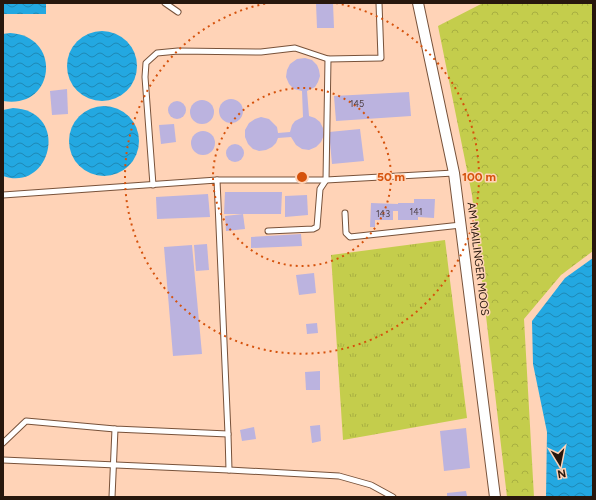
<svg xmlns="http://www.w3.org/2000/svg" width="596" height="500" viewBox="0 0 596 500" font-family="Figtree,sans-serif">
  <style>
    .grass { fill: url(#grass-tufts) }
    .forest { fill: url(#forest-crowns) }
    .water { fill: url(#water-waves) }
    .building { fill: #bbb3df }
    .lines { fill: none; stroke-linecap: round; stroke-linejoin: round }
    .lane-casing { stroke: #78523a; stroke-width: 7 }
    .street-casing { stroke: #78523a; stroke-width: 12 }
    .lane { stroke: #fff; stroke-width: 5 }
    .street { stroke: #fff; stroke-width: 10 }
    .ring { fill: none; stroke: #d5520c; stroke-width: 2; stroke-dasharray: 2 4 }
    .labels { text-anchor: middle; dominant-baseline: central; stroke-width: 3; stroke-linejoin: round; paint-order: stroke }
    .number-label { font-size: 9px; fill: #4c3e42 }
    .street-label { font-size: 11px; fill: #27170d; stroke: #ffd3b7 }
    .centre { fill: #d5520c; stroke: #ffd3b7; stroke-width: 2 }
    .ring-label { font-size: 12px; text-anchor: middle; font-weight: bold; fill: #d5520c; stroke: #ffd3b7; stroke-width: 3; stroke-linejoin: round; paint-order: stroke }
  </style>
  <defs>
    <pattern id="grass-tufts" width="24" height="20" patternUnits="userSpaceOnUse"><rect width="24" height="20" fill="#c4cd4c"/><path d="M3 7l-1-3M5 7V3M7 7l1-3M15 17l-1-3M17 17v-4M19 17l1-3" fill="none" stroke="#a8af41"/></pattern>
    <pattern id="forest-crowns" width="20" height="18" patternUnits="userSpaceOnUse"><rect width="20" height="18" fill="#c4cd4c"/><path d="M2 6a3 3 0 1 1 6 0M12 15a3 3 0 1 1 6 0" fill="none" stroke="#a8af41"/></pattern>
    <pattern id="water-waves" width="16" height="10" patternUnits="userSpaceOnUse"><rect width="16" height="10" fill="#23a8e1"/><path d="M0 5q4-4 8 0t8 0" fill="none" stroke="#1e88b5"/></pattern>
  </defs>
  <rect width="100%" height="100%" fill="#ffd3b7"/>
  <polygon class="grass" points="445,240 467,418 343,440 331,255"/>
  <polygon class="forest" points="483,3 593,3 593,251 561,275 524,319 534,497 507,497 472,195 438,26"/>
  <g class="water">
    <rect x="3" y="3" width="43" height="11"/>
    <circle cx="102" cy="66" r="35"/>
    <path d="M 10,33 C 63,36 55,110 3,101 L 3,34 Z"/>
    <circle cx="104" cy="141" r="35"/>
    <path d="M 13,108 C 71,111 51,193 3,176 L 3,110 Z"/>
    <polygon points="593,258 593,497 546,497 547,432 533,364 532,321 565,278"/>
  </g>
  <g class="building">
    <polygon points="316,3 333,3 334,28 317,28"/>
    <polygon points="305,58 312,60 317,65 319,70 320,76 318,82 315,87 307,91 309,116 315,118 320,122 323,128 324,135 321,142 316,147 309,150 302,149 296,145 291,137 278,138 276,143 272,147 266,150 259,151 253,149 248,144 245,137 245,130 249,123 255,119 261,117 269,119 277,127 278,133 290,132 292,125 295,121 303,117 302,91 294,89 289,84 286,77 287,70 290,64 297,59"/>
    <polygon points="67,89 68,114 52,115 50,91"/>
    <polygon points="409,92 411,116 336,121 334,96"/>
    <circle cx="231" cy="111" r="12"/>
    <circle cx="202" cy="112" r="12"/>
    <circle cx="177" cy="110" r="9"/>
    <polygon points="174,124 176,142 161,144 159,125"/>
    <polygon points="360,129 364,161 332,164 329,132"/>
    <circle cx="203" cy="143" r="12"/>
    <circle cx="235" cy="153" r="9"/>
    <polygon points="225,192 282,192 281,214 224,214"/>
    <polygon points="208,194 210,217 157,219 156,197"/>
    <polygon points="307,195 308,215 285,217 285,196"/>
    <polygon points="414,199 435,199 434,218 418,217 418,220 398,220 398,211 393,211 393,220 375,220 375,227 370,227 371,203 398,204 398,203 414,203"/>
    <polygon points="243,214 245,229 226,231 225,216"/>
    <polygon points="301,234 302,246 251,248 251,237"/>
    <polygon points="207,244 209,270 196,271 194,245"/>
    <polygon points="192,245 202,354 173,356 164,247"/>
    <polygon points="314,273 316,293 299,295 296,275"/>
    <polygon points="317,323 318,333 307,334 306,324"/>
    <polygon points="320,371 320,390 306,390 305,372"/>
    <polygon points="320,425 321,441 312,443 310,426"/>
    <polygon points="254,427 256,439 242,441 240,430"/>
    <polygon points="466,428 470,468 444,471 440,431"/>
    <polygon points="466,491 467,496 447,497 447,493"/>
  </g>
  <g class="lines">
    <defs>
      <g id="lane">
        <polyline points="165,3 178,12"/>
        <polyline points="217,180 326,180 454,173"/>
        <polyline points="153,185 145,77 146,63 157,53 178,51 261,52 295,48 328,59 381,58 379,3"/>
        <polyline points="3,195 217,180 228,434 229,470"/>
        <polyline points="345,213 346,233 350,237 461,225"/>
        <polyline points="268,231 313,229 317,227 320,189 326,180 328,59"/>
        <polyline points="3,443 26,421 115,429 228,434"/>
        <polyline points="3,460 229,470 339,476 371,485 393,497"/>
        <polyline points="112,497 115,429"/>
      </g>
      <polyline id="street" points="418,3 454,173 495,497"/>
    </defs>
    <use href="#lane" class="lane-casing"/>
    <use href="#street" class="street-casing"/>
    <use href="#lane" class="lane"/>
    <use href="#street" class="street"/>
  </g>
  <g class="ring">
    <circle cx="302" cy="177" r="89"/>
    <path d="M336 3A177 177 0 1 1 268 3"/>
  </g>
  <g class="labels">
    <g class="number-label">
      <text x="357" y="103">145</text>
      <text x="416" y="211">141</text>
      <text x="383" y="213">143</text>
    </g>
    <g class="street-label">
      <text transform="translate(478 259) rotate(83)">AM MAILINGER MOOS</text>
    </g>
  </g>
  <circle cx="302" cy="177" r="6" class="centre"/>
  <g class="ring-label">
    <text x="391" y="181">50 m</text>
    <text x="479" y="181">100 m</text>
  </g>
  <rect width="596" height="500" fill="none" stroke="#27170d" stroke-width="8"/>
  <g transform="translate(560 464) rotate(170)" stroke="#ffd3b7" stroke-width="3" paint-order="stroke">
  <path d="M0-3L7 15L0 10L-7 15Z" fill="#27170d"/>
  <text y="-6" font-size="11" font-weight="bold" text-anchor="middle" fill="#27170d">N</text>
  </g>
</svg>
